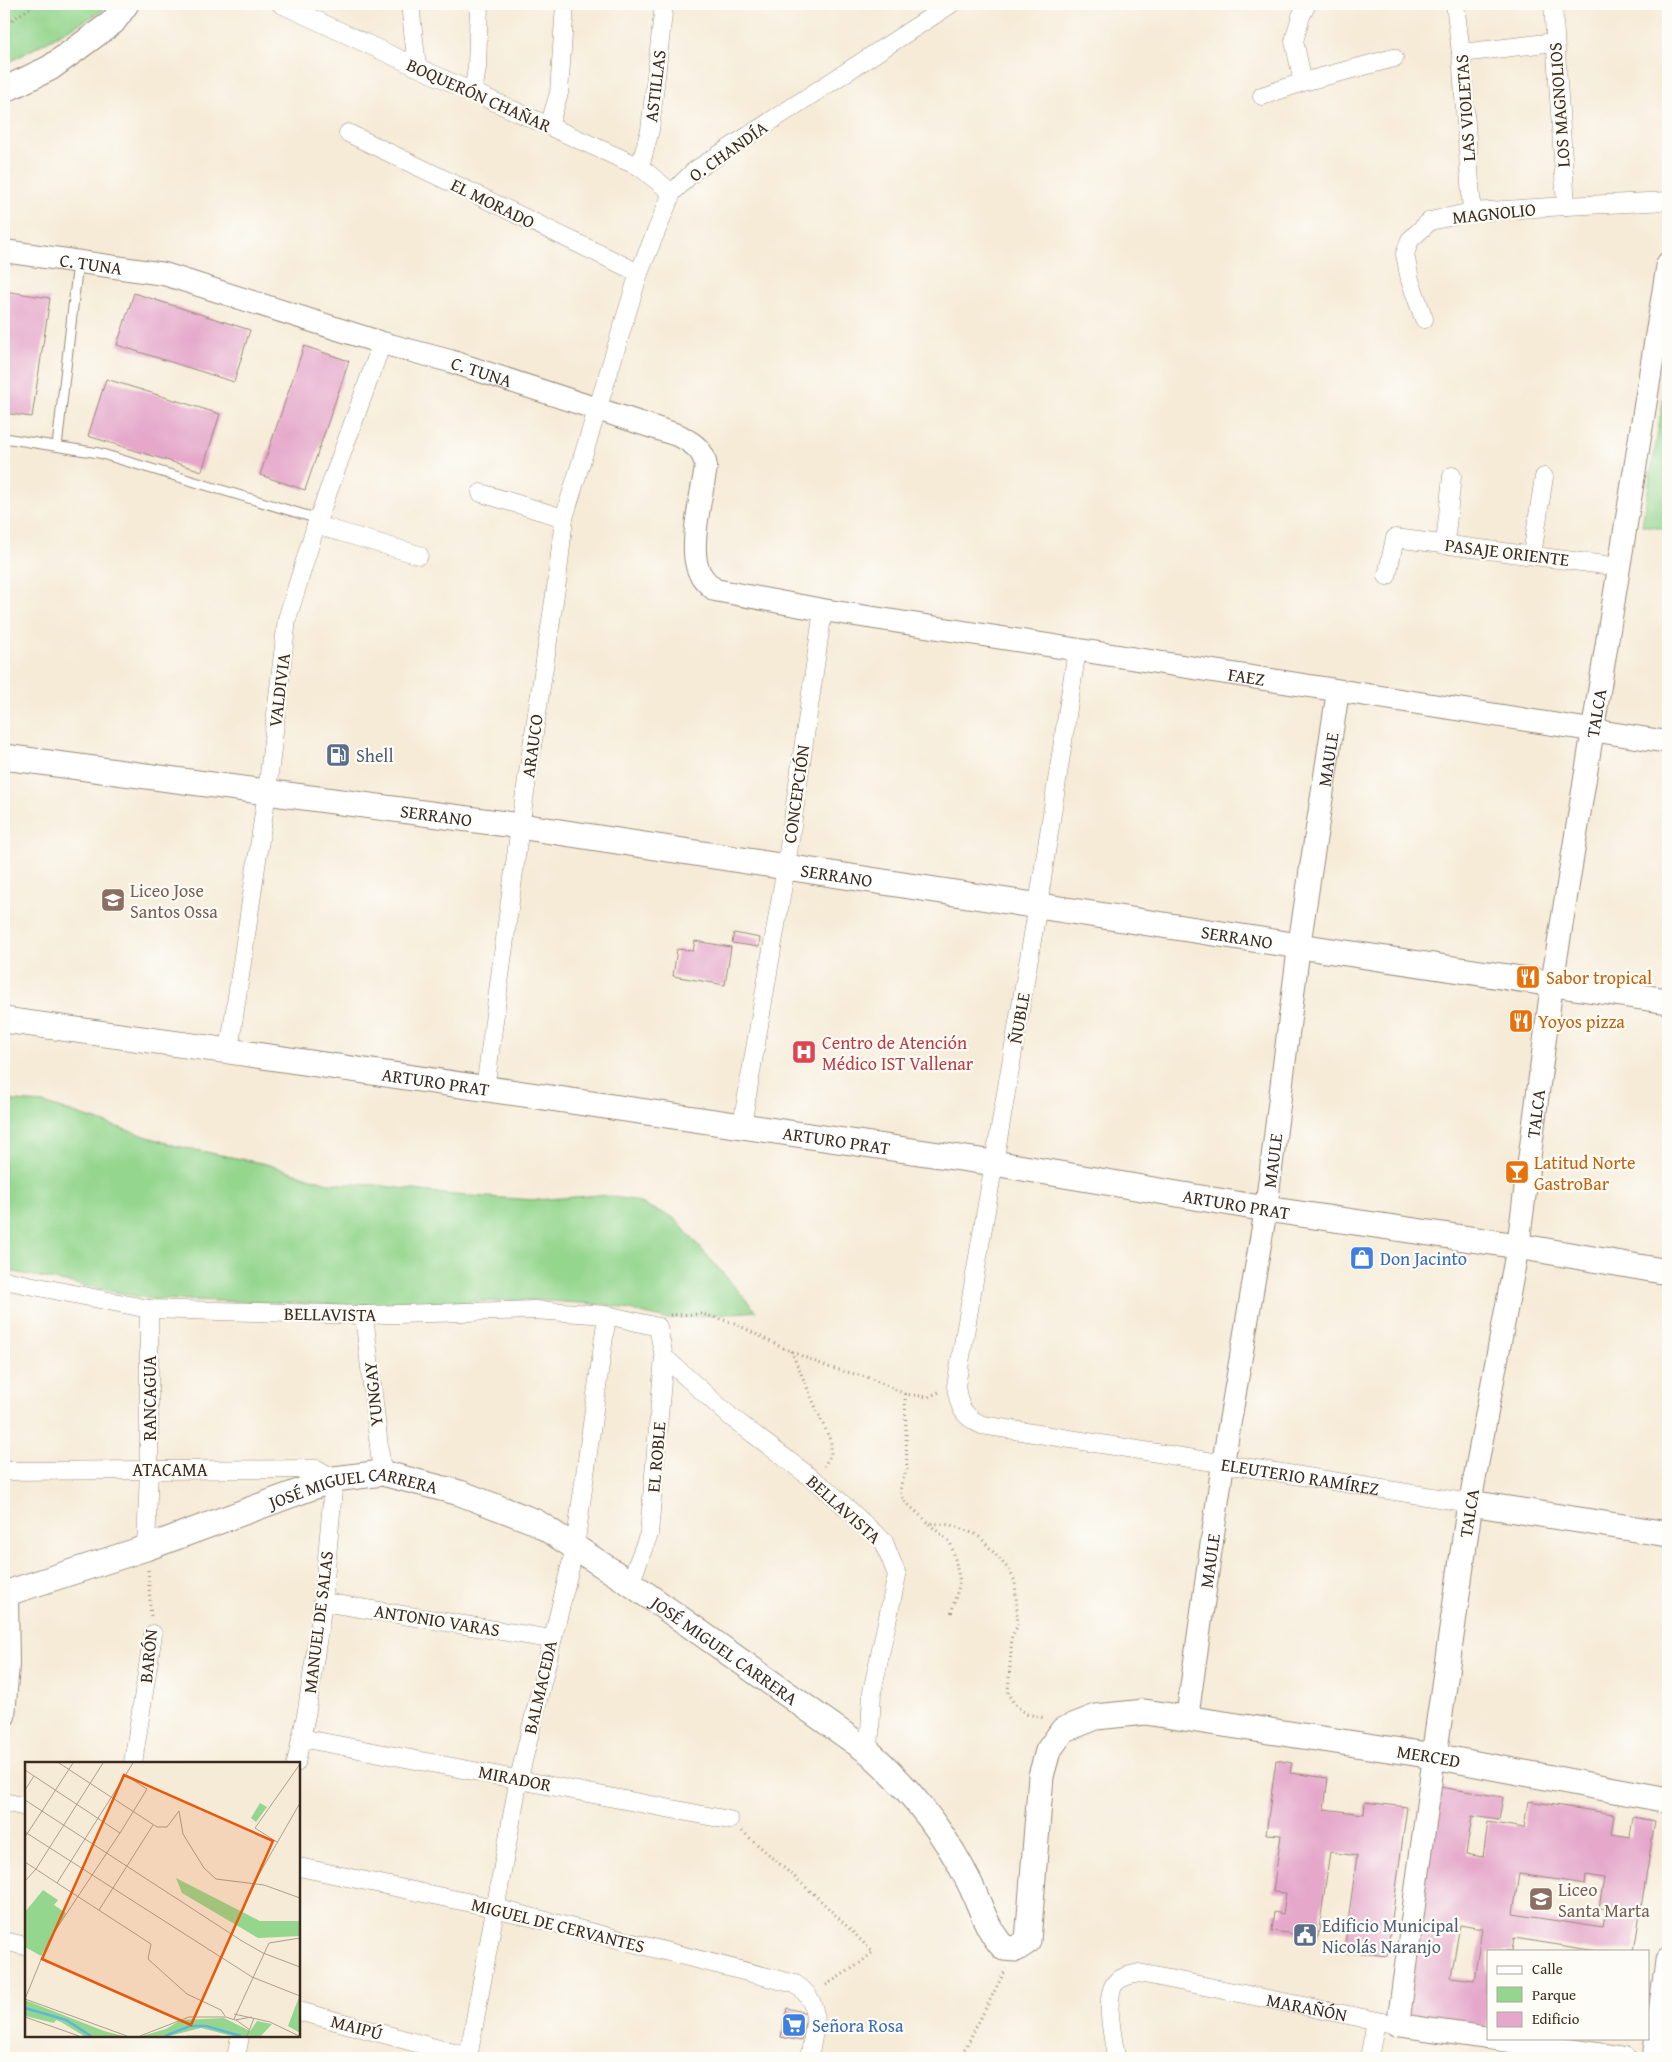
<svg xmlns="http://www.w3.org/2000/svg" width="1672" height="2062" viewBox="0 0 1672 2062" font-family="'Gentium Book Plus',serif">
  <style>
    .green { fill: #94d68e; stroke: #688056 }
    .building { fill: #e5a8cb; fill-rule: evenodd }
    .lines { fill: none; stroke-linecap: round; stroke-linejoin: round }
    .service-casing { stroke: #988a7a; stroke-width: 11 }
    .minor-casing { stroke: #988a7a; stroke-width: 19 }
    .tertiary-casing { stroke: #988a7a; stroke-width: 24 }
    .secondary-casing { stroke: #988a7a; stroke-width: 27 }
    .path { stroke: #988a7a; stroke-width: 3; stroke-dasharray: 1 4; stroke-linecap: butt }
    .service { stroke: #fff; stroke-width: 9 }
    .minor { stroke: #fff; stroke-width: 18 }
    .tertiary { stroke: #fff; stroke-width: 22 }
    .secondary { stroke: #fff; stroke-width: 25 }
    .labels { text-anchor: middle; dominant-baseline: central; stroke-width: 4.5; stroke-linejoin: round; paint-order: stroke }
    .street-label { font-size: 18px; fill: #3b2a1e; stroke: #fdfcf7 }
    .service-label { font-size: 18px; fill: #4e5e75; stroke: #fdfcf7; text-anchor: start }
    .education-label { font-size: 18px; fill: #785e54; stroke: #fdfcf7; text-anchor: start }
    .food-label { font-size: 18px; fill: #c56008; stroke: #fdfcf7; text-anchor: start }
    .health-label { font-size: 18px; fill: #be3a42; stroke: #fdfcf7; text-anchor: start }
    .shop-label { font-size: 18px; fill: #366cbe; stroke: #fdfcf7; text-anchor: start }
    .inset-river { fill: none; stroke: #5db7db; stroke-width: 2.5 }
    .inset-road { fill: none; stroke: #ab9e8d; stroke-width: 1 }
    .view { fill: #e8590c; fill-opacity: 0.15; stroke: #e8590c; stroke-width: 2.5 }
    .inset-edge { fill: none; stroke: #3b2a1e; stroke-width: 2.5 }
  </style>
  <rect width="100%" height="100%" fill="#fdfcf7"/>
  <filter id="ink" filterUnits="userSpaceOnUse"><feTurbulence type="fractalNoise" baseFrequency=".02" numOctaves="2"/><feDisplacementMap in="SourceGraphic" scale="10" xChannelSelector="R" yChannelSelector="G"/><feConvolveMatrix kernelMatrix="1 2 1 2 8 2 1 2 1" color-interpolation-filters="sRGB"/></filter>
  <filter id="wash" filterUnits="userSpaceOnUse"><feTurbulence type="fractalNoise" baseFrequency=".0096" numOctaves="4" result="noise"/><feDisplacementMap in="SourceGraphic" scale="20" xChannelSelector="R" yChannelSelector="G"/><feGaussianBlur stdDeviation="1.12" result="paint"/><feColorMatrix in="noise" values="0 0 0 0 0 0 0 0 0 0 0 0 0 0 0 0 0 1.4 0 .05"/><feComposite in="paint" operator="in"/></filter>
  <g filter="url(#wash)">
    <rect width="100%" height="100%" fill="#f6ebd7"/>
    <g class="green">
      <polygon points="4,4 115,4 4,65"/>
      <polygon points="1668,372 1668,530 1642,525"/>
      <polygon points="4,1100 43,1103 176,1146 266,1164 328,1183 376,1185 453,1195 536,1200 600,1195 633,1200 674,1218 756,1311 666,1319 609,1305 534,1300 364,1305 151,1299 4,1270"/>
    </g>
    <g id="blocks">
      <g class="building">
        <polygon points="4,291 50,298 32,417 4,413"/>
        <polygon points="134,293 250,330 234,382 117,345"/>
        <polygon points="304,346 349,361 305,490 260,475"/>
        <polygon points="106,379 220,414 202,471 88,436"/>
        <polygon points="734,933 760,938 759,947 732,943"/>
        <polygon points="695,941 731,947 725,985 673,976 677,949 693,951"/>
        <polygon points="1276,1760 1292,1763 1290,1773 1328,1778 1324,1809 1364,1814 1365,1802 1407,1807 1387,1956 1344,1951 1357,1856 1330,1852 1318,1937 1272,1931 1274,1912 1283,1914 1286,1893 1273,1892 1281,1835 1266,1834"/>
        <path d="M 1439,1787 L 1503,1797 L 1499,1820 L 1472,1816 L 1466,1854 L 1483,1857 L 1488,1822 L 1524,1828 L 1528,1801 L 1614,1814 L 1611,1834 L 1630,1837 L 1633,1817 L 1655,1821 L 1634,1951 L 1597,1951 L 1514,1938 L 1512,1951 L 1488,1951 L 1488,2028 L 1403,2015 ZM 1519,1874 L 1585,1884 L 1586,1875 L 1604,1878 L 1599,1908 L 1606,1909 L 1603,1928 L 1513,1914 ZM 1460,1925 L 1482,1929 L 1474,1980 L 1451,1977 Z"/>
        <polygon points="787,2008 807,2013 801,2041 781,2037"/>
      </g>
    </g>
  </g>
  <g filter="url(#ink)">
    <use href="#blocks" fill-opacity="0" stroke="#988a7a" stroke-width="1"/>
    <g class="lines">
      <defs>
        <g id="service">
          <polyline points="4,438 99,453 318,519"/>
          <polyline points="57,446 78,263"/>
        </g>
        <g id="minor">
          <polyline points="281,4 417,67 640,167 672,193"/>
          <polyline points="410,4 417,67"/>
          <polyline points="1455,4 1461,53 1472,212"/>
          <polyline points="1553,4 1566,206"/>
          <polyline points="1461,53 1555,42"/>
          <polyline points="1303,82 1294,41 1301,16 1307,4"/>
          <polyline points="473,93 477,67 479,4"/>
          <polyline points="1262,96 1303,82 1394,58"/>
          <polyline points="549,126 559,93 565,4"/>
          <polyline points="348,133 639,273"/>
          <polyline points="640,167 650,130 664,4"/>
          <polyline points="1424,319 1410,280 1405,254 1410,240 1430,221 1472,212 1566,206 1668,201"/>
          <polyline points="481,493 564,518"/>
          <polyline points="316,525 419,555"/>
          <polyline points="1445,545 1452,476"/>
          <polyline points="1532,555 1544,477"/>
          <polyline points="1387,576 1395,538 1620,567"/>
          <path id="s1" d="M 1077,650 L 1038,905 L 956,1386 C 959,1407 962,1416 982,1425 L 1470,1503"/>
          <polyline points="229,1051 267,792 287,619 316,525 382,343"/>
          <polyline points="485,1089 520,826 557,581 564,518 639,273 672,193 694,171 951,4"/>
          <polyline points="742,1125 786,867 823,610"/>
          <polyline points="4,1280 149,1309 364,1315 534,1310 607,1315 658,1327 664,1357 649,1534 630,1583"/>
          <polyline points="364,1315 382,1473"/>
          <polyline points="664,1357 731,1417 826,1489 884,1542 897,1575 872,1692 869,1752"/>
          <polyline points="4,1471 317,1469 334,1479 323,1602 307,1710 296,1763"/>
          <polyline points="146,1548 149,1469 149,1309"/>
          <polyline points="323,1602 551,1639"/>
          <polyline points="301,1738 729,1820"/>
          <polyline points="133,1763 153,1634"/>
          <polyline points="4,1802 26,1807"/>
          <path d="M 299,1867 L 495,1908 L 795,1984 C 824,2002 814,2030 809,2058"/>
          <polyline points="4,1941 26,1946"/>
          <polyline points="299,2011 472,2058"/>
          <polyline points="236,2058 240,2036"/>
          <polyline points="468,2058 519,1778 575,1547 607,1315"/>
          <path id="s2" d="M 1116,2058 C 1114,2040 1102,1995 1117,1981 C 1123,1976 1131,1975 1139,1973 L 1398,2025"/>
          <polyline points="1369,2058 1376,2021"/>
        </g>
        <g id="tertiary">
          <path id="s3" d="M 4,251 L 164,274 L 382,343 L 450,361 L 680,436 C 694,444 704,450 706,467 C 702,493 690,541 697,566 C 700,577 707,583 715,590 L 823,610 L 1668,742"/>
          <path id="s4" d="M 1470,1503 L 1518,1246 L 1552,984 L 1668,263"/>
          <polyline points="4,1716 8,1665 7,1594"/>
          <path id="s5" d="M 1187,1718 L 1223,1463 L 1266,1209 L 1299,946 L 1338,691"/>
          <polyline points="1434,1756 1398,2025 1488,2038"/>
          <polyline points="1489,2038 1624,2058"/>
        </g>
        <g id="secondary">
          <polyline points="4,90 50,68 113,22 126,4"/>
          <path id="s6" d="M 4,757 L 520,826 L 1299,946 L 1668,1001"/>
          <path id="s7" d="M 4,1020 L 229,1051 L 994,1163 L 1266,1209 L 1518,1246 L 1668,1272"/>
          <path id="s8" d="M 4,1594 L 146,1548 L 334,1479 L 382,1473 L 460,1493 L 536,1522 L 630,1583 L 869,1752 C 909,1788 942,1829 967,1878 C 980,1902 985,1928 1004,1948 L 1016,1949 L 1028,1941 L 1041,1776 L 1048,1751 L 1063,1730 L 1096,1717 L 1145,1712 L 1434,1756 L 1668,1800"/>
          <polyline points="1434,1756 1470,1503 1668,1534"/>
          <polyline points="1655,2058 1668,1961"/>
        </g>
      </defs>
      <use href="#service" class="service-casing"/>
      <use href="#minor" class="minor-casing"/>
      <use href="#tertiary" class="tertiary-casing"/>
      <use href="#secondary" class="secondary-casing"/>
      <g class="path">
        <polyline points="4,25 36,4"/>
        <polyline points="670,1315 702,1314 734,1323 783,1348 828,1367 870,1378 905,1394 928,1397 939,1392"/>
        <polyline points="791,1351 831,1442 831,1455 824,1466"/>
        <polyline points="905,1394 907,1470 902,1480 900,1491 904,1501 929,1523 951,1525 975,1534 982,1539 1009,1570 1015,1581 1018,1625 1012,1636 1008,1694 1016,1706 1027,1714 1045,1718"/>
        <polyline points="929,1524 950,1542 954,1554 960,1582 951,1614"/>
        <polyline points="148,1570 151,1618"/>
        <polyline points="742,1831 816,1896 873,1952 859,1964 823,1987"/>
        <polyline points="960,2058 1006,1969"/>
      </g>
      <use href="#service" class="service"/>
      <use href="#minor" class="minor"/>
      <use href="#tertiary" class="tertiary"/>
      <use href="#secondary" class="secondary"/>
    </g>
  </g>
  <defs>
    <symbol id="fuel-square" viewBox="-11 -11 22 22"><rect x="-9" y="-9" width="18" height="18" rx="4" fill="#5c6f8a" stroke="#fdfcf7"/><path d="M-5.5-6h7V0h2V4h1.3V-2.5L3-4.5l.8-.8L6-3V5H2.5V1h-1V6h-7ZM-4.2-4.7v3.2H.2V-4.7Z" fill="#fff"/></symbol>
    <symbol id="school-square" viewBox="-11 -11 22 22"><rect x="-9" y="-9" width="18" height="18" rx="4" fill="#8d6e63" stroke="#fdfcf7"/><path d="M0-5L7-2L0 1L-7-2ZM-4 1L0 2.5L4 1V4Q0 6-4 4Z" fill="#fff"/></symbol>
    <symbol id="restaurant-square" viewBox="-11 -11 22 22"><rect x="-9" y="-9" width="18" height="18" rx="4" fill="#e8710a" stroke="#fdfcf7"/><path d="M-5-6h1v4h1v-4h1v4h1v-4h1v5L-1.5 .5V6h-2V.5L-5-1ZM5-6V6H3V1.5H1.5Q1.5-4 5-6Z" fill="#fff"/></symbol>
    <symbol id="hospital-square" viewBox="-11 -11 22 22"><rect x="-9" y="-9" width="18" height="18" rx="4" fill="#e0444e" stroke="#fdfcf7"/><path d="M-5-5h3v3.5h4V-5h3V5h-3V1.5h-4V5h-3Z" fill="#fff"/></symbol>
    <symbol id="bar-square" viewBox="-11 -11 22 22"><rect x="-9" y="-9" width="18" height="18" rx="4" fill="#e8710a" stroke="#fdfcf7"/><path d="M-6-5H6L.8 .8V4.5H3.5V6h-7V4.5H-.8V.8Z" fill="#fff"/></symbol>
    <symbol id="shop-square" viewBox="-11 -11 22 22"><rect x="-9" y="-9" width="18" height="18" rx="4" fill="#3f7fe0" stroke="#fdfcf7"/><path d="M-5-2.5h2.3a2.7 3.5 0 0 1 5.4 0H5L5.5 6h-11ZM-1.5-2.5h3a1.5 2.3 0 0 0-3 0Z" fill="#fff"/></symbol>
    <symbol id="civic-square" viewBox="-11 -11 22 22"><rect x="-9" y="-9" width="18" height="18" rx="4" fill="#5c6f8a" stroke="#fdfcf7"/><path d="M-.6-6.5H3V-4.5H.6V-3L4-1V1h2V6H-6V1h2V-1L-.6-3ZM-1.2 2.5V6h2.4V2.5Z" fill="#fff"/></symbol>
    <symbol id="supermarket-square" viewBox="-11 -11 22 22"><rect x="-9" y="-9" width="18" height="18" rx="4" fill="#3f7fe0" stroke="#fdfcf7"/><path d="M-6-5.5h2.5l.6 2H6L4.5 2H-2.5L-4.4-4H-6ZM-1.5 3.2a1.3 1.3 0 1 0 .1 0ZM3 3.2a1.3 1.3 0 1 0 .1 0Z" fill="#fff"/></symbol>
  </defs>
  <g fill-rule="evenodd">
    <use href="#fuel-square" x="324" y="741" width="28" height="28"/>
    <use href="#school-square" x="99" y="886" width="28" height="28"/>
    <use href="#restaurant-square" x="1514" y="963" width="28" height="28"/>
    <use href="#restaurant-square" x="1507" y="1007" width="28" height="28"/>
    <use href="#hospital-square" x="790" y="1038" width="28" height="28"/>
    <use href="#bar-square" x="1503" y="1158" width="28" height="28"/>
    <use href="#shop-square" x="1348" y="1244" width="28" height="28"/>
    <use href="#school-square" x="1527" y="1885" width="28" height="28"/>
    <use href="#civic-square" x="1291" y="1921" width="28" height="28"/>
    <use href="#supermarket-square" x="780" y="2011" width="28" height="28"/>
  </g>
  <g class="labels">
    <g class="street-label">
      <text transform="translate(655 86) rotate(-83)">ASTILLAS</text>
      <text transform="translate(479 95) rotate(24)">BOQUERÓN CHAÑAR</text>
      <text transform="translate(1559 105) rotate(-94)">LOS MAGNOLIOS</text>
      <text transform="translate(1465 108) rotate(-94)">LAS VIOLETAS</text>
      <text transform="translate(728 151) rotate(-35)">O. CHANDÍA</text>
      <text transform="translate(493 203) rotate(26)">EL MORADO</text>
      <text transform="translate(1494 213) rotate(-6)">MAGNOLIO</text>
      <text stroke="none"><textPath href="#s3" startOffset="88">C. TUNA</textPath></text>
      <text stroke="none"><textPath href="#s3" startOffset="494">C. TUNA</textPath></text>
      <text transform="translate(1507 552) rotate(7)">PASAJE ORIENTE</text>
      <text stroke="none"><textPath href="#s3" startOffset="1414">FAEZ</textPath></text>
      <text transform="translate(279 690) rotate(-83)">VALDIVIA</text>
      <text stroke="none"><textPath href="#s4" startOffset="800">TALCA</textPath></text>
      <text transform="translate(532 746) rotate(-82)">ARAUCO</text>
      <text stroke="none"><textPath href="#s5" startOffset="969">MAULE</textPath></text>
      <text transform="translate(796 794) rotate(-82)">CONCEPCIÓN</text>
      <text stroke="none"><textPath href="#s6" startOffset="436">SERRANO</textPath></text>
      <text stroke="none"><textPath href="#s6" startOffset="841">SERRANO</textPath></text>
      <text stroke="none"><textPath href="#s6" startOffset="1246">SERRANO</textPath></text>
      <text transform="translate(1019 1018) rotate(-80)">ÑUBLE</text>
      <text stroke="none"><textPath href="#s7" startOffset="436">ARTURO PRAT</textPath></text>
      <text stroke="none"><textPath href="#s4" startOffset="395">TALCA</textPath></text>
      <text stroke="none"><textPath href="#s7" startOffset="841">ARTURO PRAT</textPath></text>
      <text stroke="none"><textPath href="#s5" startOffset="564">MAULE</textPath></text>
      <text stroke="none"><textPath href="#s7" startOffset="1246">ARTURO PRAT</textPath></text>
      <text transform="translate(330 1314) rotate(1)">BELLAVISTA</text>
      <text transform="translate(373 1394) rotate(-96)">YUNGAY</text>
      <text transform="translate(149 1398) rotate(-90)">RANCAGUA</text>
      <text transform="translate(656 1457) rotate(-85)">EL ROBLE</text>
      <text x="170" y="1469">ATACAMA</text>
      <text stroke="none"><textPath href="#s1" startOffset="1118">ELEUTERIO RAMÍREZ</textPath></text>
      <text stroke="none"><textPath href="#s8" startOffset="368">JOSÉ MIGUEL CARRERA</textPath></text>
      <text transform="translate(844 1509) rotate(42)">BELLAVISTA</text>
      <text transform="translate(1469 1513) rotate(-81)">TALCA</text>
      <text stroke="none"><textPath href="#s5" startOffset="159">MAULE</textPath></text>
      <text transform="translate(437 1620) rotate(9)">ANTONIO VARAS</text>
      <text transform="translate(318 1622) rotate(-83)">MANUEL DE SALAS</text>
      <text stroke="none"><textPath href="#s8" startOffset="788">JOSÉ MIGUEL CARRERA</textPath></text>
      <text transform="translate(148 1656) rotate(-84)">BARÓN</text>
      <text transform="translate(540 1687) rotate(-77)">BALMACEDA</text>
      <text stroke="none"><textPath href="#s8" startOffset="1820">MERCED</textPath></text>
      <text transform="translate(515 1778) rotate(11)">MIRADOR</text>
      <text transform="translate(558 1925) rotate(14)">MIGUEL DE CERVANTES</text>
      <text stroke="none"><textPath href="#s2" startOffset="274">MARAÑÓN</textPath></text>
      <text transform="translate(357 2027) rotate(15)">MAIPÚ</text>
    </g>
    <g class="service-label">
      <text x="356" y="755">Shell</text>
      <text x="1322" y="1925">Edificio Municipal<tspan x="1322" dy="21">Nicolás Naranjo</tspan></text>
    </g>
    <g class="education-label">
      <text x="130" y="890">Liceo Jose<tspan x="130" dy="21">Santos Ossa</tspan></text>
      <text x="1558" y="1889">Liceo<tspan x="1558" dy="21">Santa Marta</tspan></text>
    </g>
    <g class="food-label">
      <text x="1546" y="977">Sabor tropical</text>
      <text x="1538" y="1021">Yoyos pizza</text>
      <text x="1534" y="1162">Latitud Norte<tspan x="1534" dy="21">GastroBar</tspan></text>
    </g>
    <g class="health-label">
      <text x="822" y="1042">Centro de Atención<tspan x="822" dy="21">Médico IST Vallenar</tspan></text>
    </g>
    <g class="shop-label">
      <text x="1380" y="1258">Don Jacinto</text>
      <text x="812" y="2025">Señora Rosa</text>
    </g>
  </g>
  <g transform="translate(25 1762)">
    <rect width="275" height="275" fill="#f6ebd7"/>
    <path d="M 235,41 L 242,45 L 231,60 L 226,56 ZM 151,116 L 235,159 L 275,159 L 275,174 L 233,176 L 157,131 ZM 18,128 L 33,138 L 29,143 L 41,151 L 16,194 L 0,185 L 0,150 ZM 274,235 L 275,235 L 275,271 L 263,264 ZM 0,238 L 79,269 L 98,274 L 59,274 L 36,260 L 31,258 L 29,261 L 0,254 ZM 199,256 L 225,269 L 232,259 L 247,262 L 236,274 L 207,274 L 176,266 L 144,274 L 117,274 L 141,267 L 156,258 Z" fill="#94d68e"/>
    <path class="inset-river" d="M 0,246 L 41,258 L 66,274M 140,274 L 165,264 L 181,264 L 216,274"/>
    <path class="inset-road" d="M 34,1 L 132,65 L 142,65 L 154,49 L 158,72 L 179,106 L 191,117 L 239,123 L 275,136M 0,8 L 95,71 L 108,50M 100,13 L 122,27 L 108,50M 0,28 L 9,14M 0,38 L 217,179 L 238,191 L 275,205M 17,49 L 48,1M 0,70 L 227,215M 0,75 L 17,49M 252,80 L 230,66 L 275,2M 0,100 L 32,121 L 108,1M 11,107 L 78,1M 0,119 L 11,107M 32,121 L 126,182 L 123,197 L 162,232 L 196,248 L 200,254M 229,121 L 275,41M 74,148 L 128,63M 227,215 L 275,234M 0,237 L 24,178 L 95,71M 0,237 L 102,274M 209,252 L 245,260 L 274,274M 0,255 L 54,274M 209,257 L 244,181 L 275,176M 211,258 L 225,268M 115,274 L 164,255 L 201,255 L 210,258 L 227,255M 162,274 L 195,274M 222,274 L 229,256"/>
    <path class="view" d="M 99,13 L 248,79 L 166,263 L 17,197 Z"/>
    <rect width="275" height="275" class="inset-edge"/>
  </g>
  <rect width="1672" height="2062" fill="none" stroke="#fdfcf7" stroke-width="20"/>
  <rect x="1487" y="1950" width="162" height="90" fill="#fdfcf7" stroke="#afa8a0"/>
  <rect x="1497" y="1966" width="25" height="8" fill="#ffffff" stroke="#afa8a0"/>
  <text x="1532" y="1974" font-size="15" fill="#3b2a1e">Calle</text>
  <rect x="1497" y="1987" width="25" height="15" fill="#94d68e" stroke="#afa8a0"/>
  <text x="1532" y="2000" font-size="15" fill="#3b2a1e">Parque</text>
  <rect x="1497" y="2012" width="25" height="15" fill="#e5a8cb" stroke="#afa8a0"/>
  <text x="1532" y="2024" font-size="15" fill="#3b2a1e">Edificio</text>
</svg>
